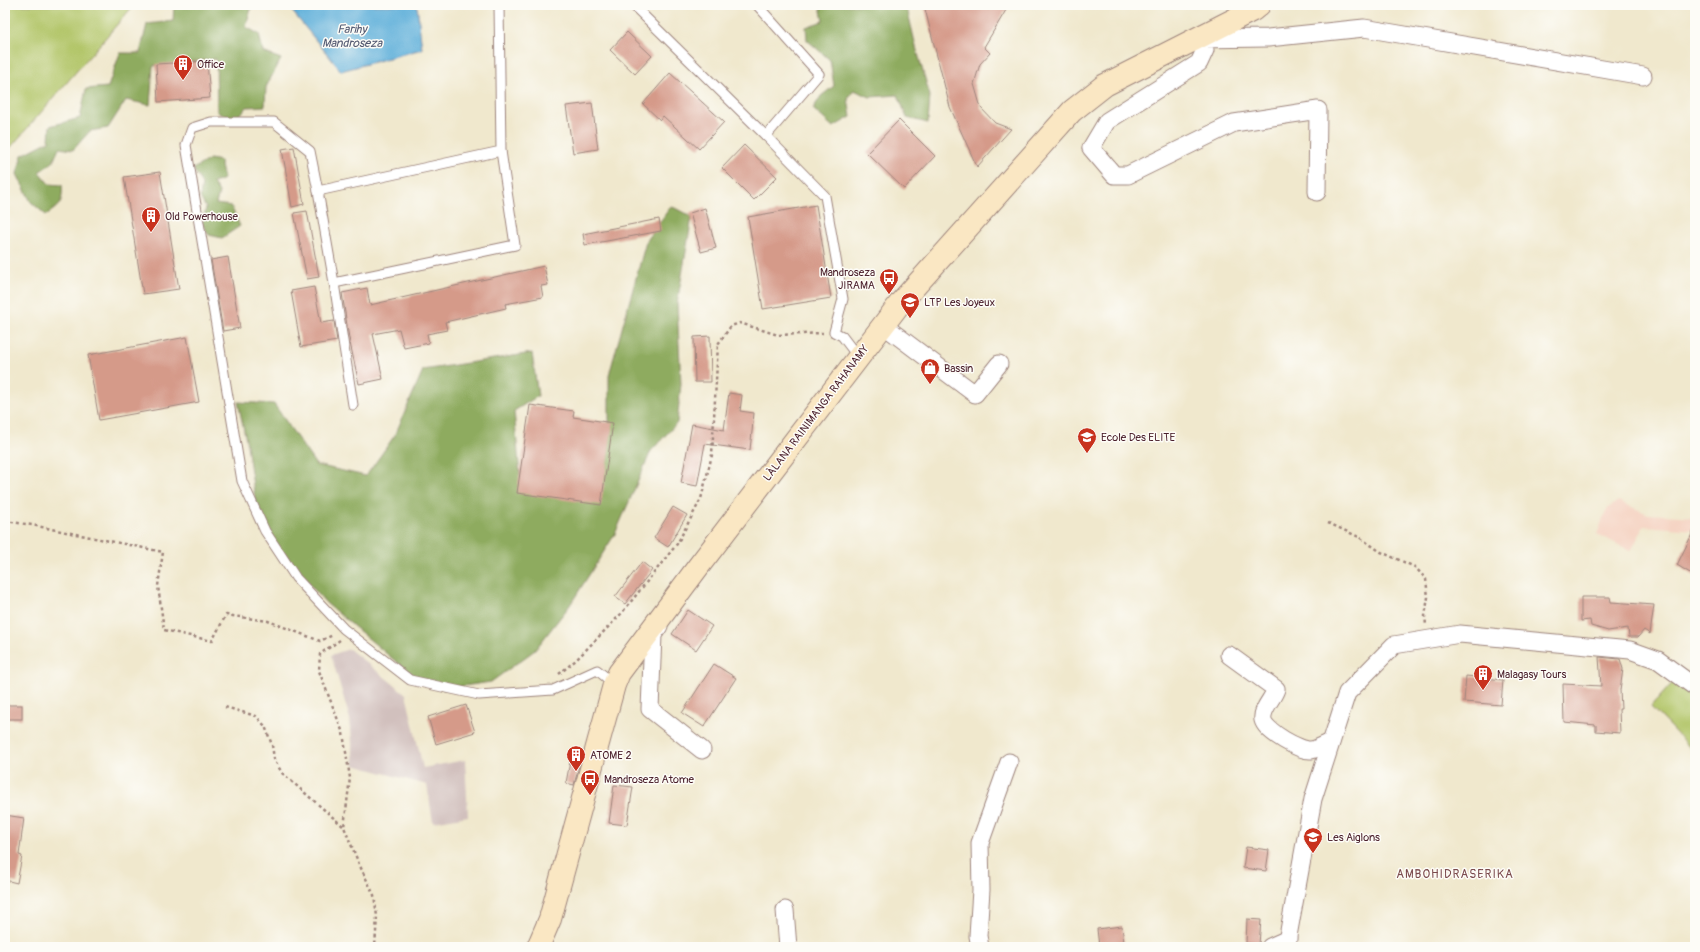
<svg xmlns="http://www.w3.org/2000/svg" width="1700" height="952" viewBox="0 0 1700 952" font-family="Pangolin,sans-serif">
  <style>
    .built { fill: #f5d3c2 }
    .industrial { fill: #d1c0bd }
    .green { fill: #b3c66a; stroke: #7e724a }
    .forest { fill: #8eab5e; stroke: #6c6544 }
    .water { fill: #60b0da; stroke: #556882 }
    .building { fill: #d59a89 }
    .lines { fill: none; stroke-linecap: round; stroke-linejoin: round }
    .service-casing { stroke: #9d847c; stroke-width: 11 }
    .minor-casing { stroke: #9d847c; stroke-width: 19 }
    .secondary-casing { stroke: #9d847c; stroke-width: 24 }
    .path { stroke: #9d847c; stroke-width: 2.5; stroke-dasharray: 3 3; stroke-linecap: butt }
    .service { stroke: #fff; stroke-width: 9 }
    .minor { stroke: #fff; stroke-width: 17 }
    .secondary { stroke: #fae7c3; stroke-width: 22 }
    .labels { text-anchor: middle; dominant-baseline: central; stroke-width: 3; stroke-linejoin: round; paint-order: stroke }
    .poi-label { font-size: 11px; fill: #4a1f2b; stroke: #fdfcf7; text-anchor: start }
    .street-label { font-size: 11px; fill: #4a1f2b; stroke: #fdfcf7 }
    .water-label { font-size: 12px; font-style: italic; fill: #535971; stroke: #fdfcf7 }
    .neighbourhood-label { font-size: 12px; letter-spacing: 1px; fill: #7b4a4c; stroke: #fdfcf7 }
  </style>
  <rect width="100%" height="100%" fill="#fdfcf7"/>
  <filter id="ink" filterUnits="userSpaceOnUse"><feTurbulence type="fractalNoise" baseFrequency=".025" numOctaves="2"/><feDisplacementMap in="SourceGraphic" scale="8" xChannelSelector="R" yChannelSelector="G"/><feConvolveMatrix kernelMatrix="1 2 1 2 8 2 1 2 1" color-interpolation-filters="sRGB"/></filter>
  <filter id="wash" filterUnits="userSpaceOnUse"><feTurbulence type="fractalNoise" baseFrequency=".012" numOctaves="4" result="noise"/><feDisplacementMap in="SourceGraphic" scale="16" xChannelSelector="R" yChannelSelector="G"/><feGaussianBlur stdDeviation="0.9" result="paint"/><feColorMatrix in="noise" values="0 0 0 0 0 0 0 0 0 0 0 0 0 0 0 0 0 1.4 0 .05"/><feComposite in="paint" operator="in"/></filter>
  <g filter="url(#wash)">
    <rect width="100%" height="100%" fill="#f0e8cd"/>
    <polygon class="built" points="1618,501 1648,514 1695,517 1695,530 1644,526 1631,551 1597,534 1607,509"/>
    <polygon class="industrial" points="349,649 406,694 423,768 465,760 468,816 433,822 427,785 354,765 350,719 331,655"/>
    <g class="green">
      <polygon points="5,5 134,5 5,154"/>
      <polygon points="1675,680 1695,700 1694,752 1651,707"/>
    </g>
    <g class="forest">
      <path d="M 174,5 L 252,5 L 246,27 L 259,34 L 263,52 L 281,59 L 266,87 L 265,106 L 247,107 L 235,120 L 217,112 L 216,59 L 153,66 L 150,105 L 126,100 L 108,128 L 90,131 L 73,150 L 59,148 L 53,162 L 39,172 L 49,184 L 62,185 C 63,202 61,205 46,215 L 31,202 L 17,174 L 22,155 L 49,141 L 50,126 L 80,118 L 86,89 L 108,87 L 120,53 L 140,53 L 147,24 L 173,21 Z"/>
      <polygon points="820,5 905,5 907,8 916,47 930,96 928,123 907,118 898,95 870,97 854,90 848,99 851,117 833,127 813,109 821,96 834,86 830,60 807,40 806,27 823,21"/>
      <polygon points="210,159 220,161 224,179 213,183 219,192 216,204 231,206 240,226 222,238 209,235 202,224 206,208 200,197 202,184 193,169"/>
      <polygon points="671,206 692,217 677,304 681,384 677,423 651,451 615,534 570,605 535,650 491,682 443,689 418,680 326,603 259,526 247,445 238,402 274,404 316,465 366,476 395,435 423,370 532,353 538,396 514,411 520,475 609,437 609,375 646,242"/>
    </g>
    <polygon class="water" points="287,5 417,5 422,49 341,71"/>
    <g id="blocks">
      <g class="building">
        <polygon points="924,5 1009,5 984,47 990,53 980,64 974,84 981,108 995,123 1011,129 977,167 950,107"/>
        <polygon points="627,32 652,56 635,74 610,50"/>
        <polygon points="207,61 210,98 158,102 156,64"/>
        <polygon points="670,73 724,122 699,149 663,116 660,120 643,104"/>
        <polygon points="592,103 598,149 573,153 566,106"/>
        <polygon points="899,120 935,156 904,189 867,153"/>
        <polygon points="744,145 777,177 754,200 722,168"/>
        <polygon points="294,147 304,204 292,207 282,149"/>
        <polygon points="160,172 179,289 143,294 124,177"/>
        <polygon points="816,205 831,298 763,309 748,217"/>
        <polygon points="705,208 716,248 701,252 690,213"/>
        <polygon points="307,211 319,277 307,279 294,213"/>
        <polygon points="659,219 661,231 585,245 583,234"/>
        <polygon points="228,257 240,328 223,331 211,260"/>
        <polygon points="544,266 548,285 541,286 543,297 505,304 506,308 445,322 447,330 427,334 429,343 404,348 399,329 373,334 383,379 359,384 349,338 342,293 367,288 370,305"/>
        <polygon points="314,287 321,323 334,321 337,341 301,347 291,291"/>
        <polygon points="710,336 711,382 695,382 694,337"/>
        <polygon points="187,337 199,402 99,420 88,355"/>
        <polygon points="729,393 742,395 740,411 754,413 750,450 705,444 697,486 681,483 692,424 724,430"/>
        <polygon points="530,405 574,411 573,417 613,423 601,505 517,493"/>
        <polygon points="673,507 687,515 668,547 654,538"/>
        <polygon points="1695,528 1695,576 1677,565"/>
        <polygon points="642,562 652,570 625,604 615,597"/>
        <polygon points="1581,597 1610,597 1611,602 1654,605 1650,634 1644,630 1638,637 1629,637 1628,628 1608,631 1591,626 1590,620 1581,621"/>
        <polygon points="688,610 712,626 696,650 672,634"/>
        <polygon points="1599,657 1620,659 1623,669 1620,690 1621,709 1619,709 1620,733 1596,731 1596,725 1564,722 1563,684 1601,686"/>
        <polygon points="714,664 736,678 704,727 682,713"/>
        <polygon points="1466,676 1503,680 1501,705 1464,702"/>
        <rect x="5" y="705" width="17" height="14"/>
        <polygon points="466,705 475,732 436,744 428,717"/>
        <polygon points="571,756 581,758 574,785 566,783"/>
        <polygon points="614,785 633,787 627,825 609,823"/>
        <polygon points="5,815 24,818 19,855 22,856 17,883 5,880 5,856 8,842 5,842"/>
        <polygon points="1246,847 1269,850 1266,871 1243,868"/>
        <polygon points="1247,919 1261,920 1259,944 1246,943"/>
        <polygon points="1122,926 1124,943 1099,946 1097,929"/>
      </g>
    </g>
  </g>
  <g filter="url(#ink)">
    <use href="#blocks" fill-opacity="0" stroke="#9d847c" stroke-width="1"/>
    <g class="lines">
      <defs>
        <g id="service">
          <polyline points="499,5 501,151 318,191 310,151 274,122 211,122 192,128 186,145 242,481 265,531 296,578 344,629 410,680 479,695 553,690 597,670 614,684"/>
          <polyline points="633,5 766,136"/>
          <polyline points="757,5 819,74 766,136 825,196 843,299 834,332 842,336 858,357"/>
          <polyline points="318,191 334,283 353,405"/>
          <polyline points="334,283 515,245 501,151"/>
        </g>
        <g id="minor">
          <polyline points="1317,192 1318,110 1234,123 1128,175 1114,175 1091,148 1107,121 1199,63 1205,50 1197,39 1268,38 1364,28 1643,76"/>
          <polyline points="883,325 975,394 999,364"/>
          <polyline points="659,626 653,635 650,709 702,750"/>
          <path d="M 1229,655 L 1276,689 C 1273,699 1261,709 1263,720 C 1266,732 1300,751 1311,750 C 1318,749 1325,744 1331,742"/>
          <polyline points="785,910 788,947"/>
          <polyline points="980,947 978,936 981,890 980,843 1009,762"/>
          <polyline points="1270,947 1288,939"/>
          <polyline points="1286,947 1313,799 1347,693 1394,645 1460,634 1630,650 1658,660 1695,687"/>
        </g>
        <polyline id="secondary" points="538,947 550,919 614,685 619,673 698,567 901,302 1072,111 1105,85 1253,10 1259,5"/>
      </defs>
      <use href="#service" class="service-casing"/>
      <use href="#minor" class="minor-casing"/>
      <use href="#secondary" class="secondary-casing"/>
      <g class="path">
        <polyline points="5,521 32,525 163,552 158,586 164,630 212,641 226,615 268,621 320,641 333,635"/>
        <polyline points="1328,523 1359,537 1381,552 1415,567 1426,579 1428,597 1425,616 1426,625"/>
        <polyline points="340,640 320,654 319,671 343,733 350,778 344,827 359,864 374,895 377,916 375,947"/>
        <polyline points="559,674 576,660 621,614 677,544 701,499 712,455 718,344 731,326 740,323 778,335 823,333"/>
        <polyline points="225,707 256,716 265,726 272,745 274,759 282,773 344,827"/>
      </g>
      <use href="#service" class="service"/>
      <use href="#minor" class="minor"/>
      <use href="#secondary" class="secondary"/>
    </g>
  </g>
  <defs>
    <symbol id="building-pin" viewBox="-11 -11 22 30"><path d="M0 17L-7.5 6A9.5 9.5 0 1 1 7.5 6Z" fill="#c8321e" stroke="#fdfcf7"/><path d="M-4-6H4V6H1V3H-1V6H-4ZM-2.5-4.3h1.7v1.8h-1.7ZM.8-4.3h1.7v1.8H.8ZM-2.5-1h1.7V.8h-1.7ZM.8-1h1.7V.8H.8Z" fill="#fff"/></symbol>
    <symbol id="bus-pin" viewBox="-11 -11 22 30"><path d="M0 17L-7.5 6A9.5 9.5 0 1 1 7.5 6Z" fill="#c8321e" stroke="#fdfcf7"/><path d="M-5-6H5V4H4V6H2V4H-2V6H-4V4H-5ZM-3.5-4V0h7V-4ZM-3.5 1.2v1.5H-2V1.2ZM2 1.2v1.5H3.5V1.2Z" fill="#fff"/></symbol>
    <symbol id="school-pin" viewBox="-11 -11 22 30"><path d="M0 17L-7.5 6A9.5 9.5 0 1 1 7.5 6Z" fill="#c8321e" stroke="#fdfcf7"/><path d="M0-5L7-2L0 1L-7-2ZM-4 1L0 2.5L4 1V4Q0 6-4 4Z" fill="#fff"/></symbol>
    <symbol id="shop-pin" viewBox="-11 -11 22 30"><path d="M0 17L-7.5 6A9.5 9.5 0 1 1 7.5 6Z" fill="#c8321e" stroke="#fdfcf7"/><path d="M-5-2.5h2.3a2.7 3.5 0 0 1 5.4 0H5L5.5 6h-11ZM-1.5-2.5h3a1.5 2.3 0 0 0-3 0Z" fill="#fff"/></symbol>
  </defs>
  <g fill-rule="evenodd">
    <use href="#building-pin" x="172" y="53" width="22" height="30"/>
    <use href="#building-pin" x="140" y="205" width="22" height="30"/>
    <use href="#bus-pin" x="878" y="267" width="22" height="30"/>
    <use href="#school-pin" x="899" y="291" width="22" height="30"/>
    <use href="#shop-pin" x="919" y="357" width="22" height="30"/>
    <use href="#school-pin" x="1076" y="426" width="22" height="30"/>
    <use href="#building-pin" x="1472" y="663" width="22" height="30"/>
    <use href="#building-pin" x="565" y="744" width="22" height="30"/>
    <use href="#bus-pin" x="579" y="768" width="22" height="30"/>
    <use href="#school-pin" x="1302" y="826" width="22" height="30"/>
  </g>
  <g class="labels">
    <g class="poi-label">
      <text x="197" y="64">Office</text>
      <text x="165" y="216">Old Powerhouse</text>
      <text x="875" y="272" text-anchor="end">Mandroseza<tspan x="875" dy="13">JIRAMA</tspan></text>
      <text x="924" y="302">LTP Les Joyeux</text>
      <text x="944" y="368">Bassin</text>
      <text x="1101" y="437">Ecole Des ELITE</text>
      <text x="1497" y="674">Malagasy Tours</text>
      <text x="590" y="755">ATOME 2</text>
      <text x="604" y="779">Mandroseza Atome</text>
      <text x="1327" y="837">Les Aiglons</text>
    </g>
    <g class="street-label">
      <text transform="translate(816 413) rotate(-53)">LÀLANA RAINIMANGA RAHANAMY</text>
    </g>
    <g class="water-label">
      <text x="352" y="29">Farihy<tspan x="352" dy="14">Mandroseza</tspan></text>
    </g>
    <g class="neighbourhood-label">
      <text x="1455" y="874">AMBOHIDRASERIKA</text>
    </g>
  </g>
  <rect width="1700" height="952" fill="none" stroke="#fdfcf7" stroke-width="20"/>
</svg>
